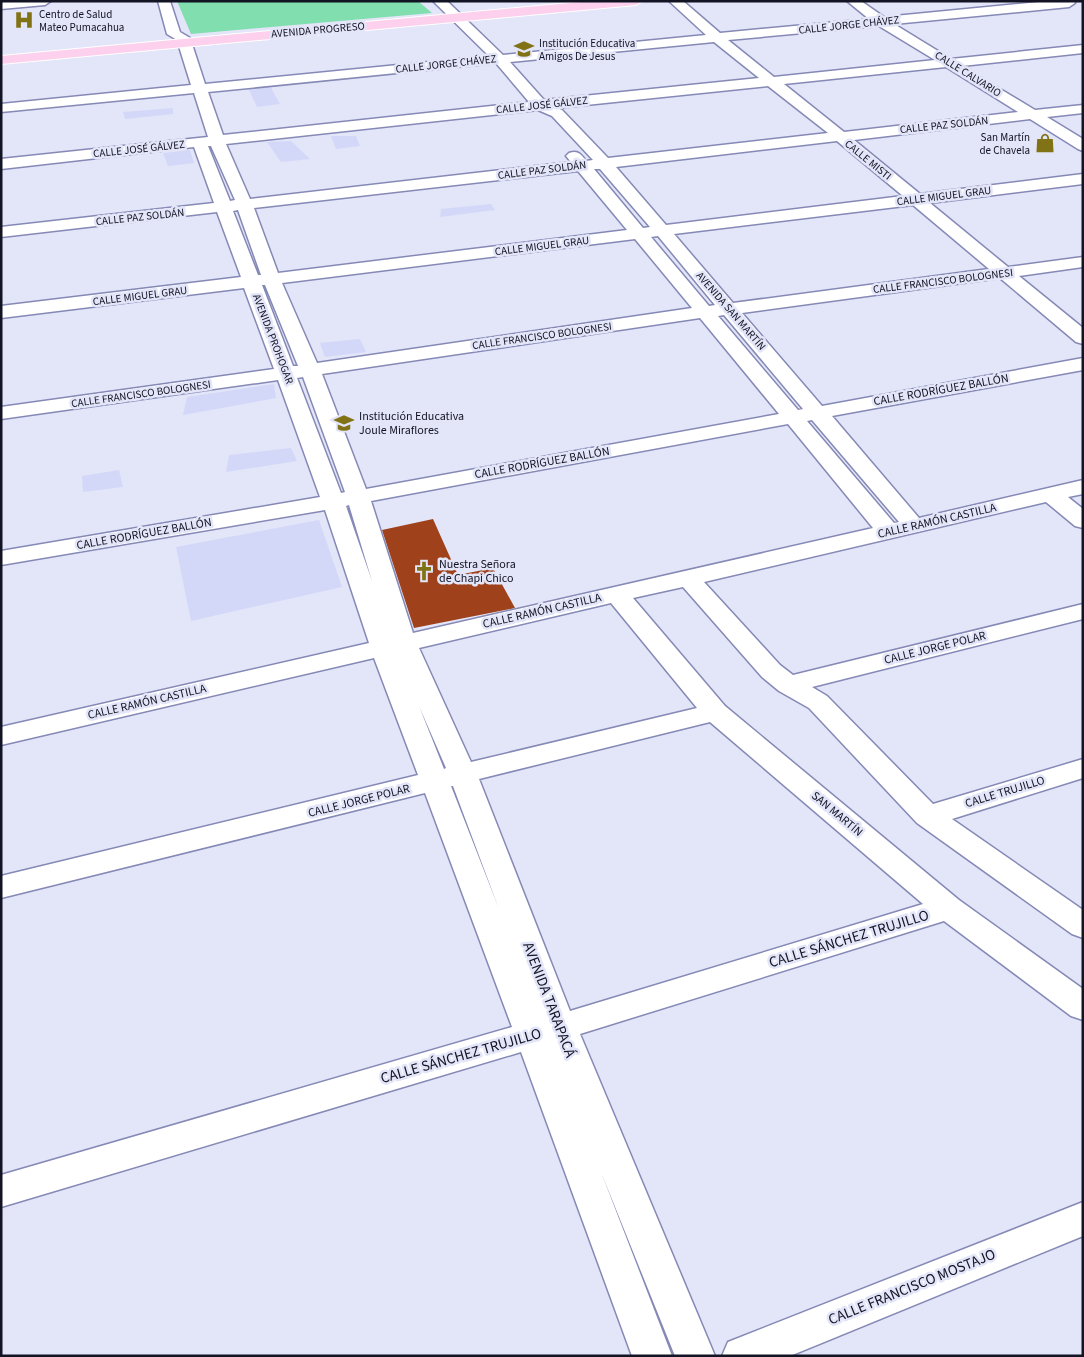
<svg xmlns="http://www.w3.org/2000/svg" width="1084" height="1357" viewBox="0 0 1084 1357" font-family="'Source Sans 3',sans-serif">
  <style>
    .built { fill: #d4d8f8 }
    .green { fill: #81deae }
    .building { fill: #9f411b }
    .lines { fill: none; stroke-linecap: round; stroke-linejoin: round }
    .minor-casing { stroke: #8589b5; stroke-width: 3 }
    .major-casing { stroke: #fff; stroke-width: 2 }
    .minor { fill: #fff; fill-rule: evenodd }
    .major { fill: #fdd1ee; fill-rule: evenodd }
    .labels { text-anchor: middle; dominant-baseline: central; stroke-width: 5; stroke-linejoin: round; paint-order: stroke }
    .far-poi-label { font-size: 11px; fill: #121323; stroke: #e3e5f8; text-anchor: start }
    .far-street-label { font-size: 11px; fill: #121323; stroke: #e3e5f8 }
    .street-label { font-size: 12px; fill: #121323; stroke: #e3e5f8 }
    .poi-label { font-size: 12px; fill: #121323; stroke: #e3e5f8; text-anchor: start }
    .near-street-label { font-size: 15px; fill: #121323; stroke: #e3e5f8 }
  </style>
  <rect width="100%" height="100%" fill="#e3e5f8"/>
  <g class="built">
    <polygon points="270,86 280,104 257,107 248,88"/>
    <polygon points="173,108 173,114 125,119 123,112"/>
    <polygon points="331,136 356,136 360,146 336,149"/>
    <polygon points="291,141 310,159 281,162 267,142"/>
    <polygon points="190,150 194,163 168,166 163,153"/>
    <polygon points="491,204 495,210 440,217 441,209"/>
    <polygon points="360,339 366,352 325,357 320,343"/>
    <polygon points="274,384 276,398 183,415 187,397"/>
    <polygon points="291,448 297,461 226,472 229,455"/>
    <polygon points="119,470 123,487 83,492 82,476"/>
    <polygon points="319,520 342,587 191,621 176,547"/>
  </g>
  <polygon class="green" points="177,1 418,1 432,13 191,34"/>
  <polygon class="building" points="433,519 458,575 493,568 515,608 414,628 382,530"/>
  <g class="lines">
    <defs>
      <g id="minor">
        <polygon points="1,1 51,1 45,5 1,9"/>
        <path d="M 158,1 L 170,1 L 180,32 L 190,38 L 205,84 L 489,56 L 433,1 L 447,1 L 503,55 L 706,35 L 669,1 L 683,1 L 720,33 L 869,19 L 847,1 L 861,1 L 884,17 L 1049,1 L 1074,1 L 1075,3 L 1069,7 L 894,24 L 951,59 L 1083,45 L 1083,53 L 962,66 L 1035,110 L 1083,105 L 1083,113 L 1047,117 L 1083,139 L 1083,151 L 1078,149 L 1030,119 L 854,140 L 920,194 L 1083,174 L 1083,184 L 930,203 L 1008,267 L 1083,257 L 1083,267 L 1019,276 L 1083,328 L 1083,344 L 1076,342 L 1000,278 L 742,313 L 822,406 L 1083,358 L 1083,370 L 832,416 L 919,518 L 1083,480 L 1083,494 L 1068,497 L 1083,509 L 1083,528 L 1075,526 L 1046,502 L 704,582 L 780,665 L 793,675 L 1083,604 L 1083,619 L 812,687 L 827,696 L 933,804 L 1083,759 L 1083,778 L 952,819 L 1083,910 L 1083,938 L 1072,934 L 917,823 L 809,708 L 779,691 L 762,677 L 683,587 L 633,598 L 725,706 L 959,900 L 1083,989 L 1083,1020 L 1071,1016 L 944,921 L 580,1034 L 715,1356 L 675,1356 L 601,1172 L 672,1356 L 632,1356 L 521,1052 L 1,1207 L 1,1175 L 512,1027 L 425,793 L 1,898 L 1,876 L 418,775 L 374,658 L 1,745 L 1,727 L 369,643 L 325,510 L 1,565 L 1,551 L 320,497 L 278,380 L 1,419 L 1,407 L 274,369 L 244,288 L 1,318 L 1,306 L 241,277 L 217,212 L 1,237 L 1,227 L 214,203 L 194,147 L 1,169 L 1,159 L 208,137 L 194,93 L 1,112 L 1,104 L 191,85 L 177,40 L 167,34 ZM 879,26 L 935,60 L 774,77 L 728,40 ZM 714,42 L 759,78 L 544,100 L 510,62 ZM 496,63 L 529,102 L 223,135 L 208,92 ZM 946,67 L 1018,112 L 844,132 L 784,84 ZM 768,86 L 828,133 L 608,158 L 562,110 L 557,108 ZM 538,110 L 552,116 L 593,160 L 586,161 C 581,154 578,150 569,153 L 566,156 L 571,162 L 250,199 L 226,144 ZM 837,141 L 903,196 L 666,225 L 616,167 ZM 208,146 L 211,146 L 235,200 L 230,201 ZM 594,169 L 600,169 L 650,227 L 643,228 ZM 578,171 L 627,230 L 278,273 L 254,208 ZM 913,205 L 989,269 L 733,303 L 674,234 ZM 238,210 L 261,275 L 258,275 L 233,211 ZM 658,236 L 715,305 L 709,306 L 651,237 ZM 635,239 L 692,308 L 317,363 L 282,283 ZM 262,285 L 265,285 L 298,366 L 293,366 ZM 724,315 L 803,409 L 798,410 L 718,316 ZM 700,318 L 779,414 L 366,489 L 322,374 ZM 303,377 L 345,492 L 341,493 L 297,378 ZM 812,420 L 899,522 L 894,523 L 807,421 ZM 788,424 L 873,528 L 413,633 L 371,501 ZM 349,505 L 372,581 L 346,506 ZM 611,603 L 697,708 L 471,762 L 419,648 ZM 419,706 L 446,768 L 444,769 ZM 710,722 L 923,904 L 570,1011 L 479,779 ZM 451,786 L 453,786 L 499,909 Z"/>
        <polygon points="1083,1202 1083,1236 790,1356 722,1356 728,1342"/>
      </g>
      <polygon id="major" points="591,1 642,1 636,5 1,64 1,56"/>
    </defs>
    <use href="#minor" class="minor-casing"/>
    <use href="#major" class="major-casing"/>
    <use href="#minor" class="minor"/>
    <use href="#major" class="major"/>
  </g>
  <defs>
    <symbol id="hospital-bare" viewBox="-9 -9 18 18"><path d="M-5-5h3v3.5h4V-5h3V5h-3V1.5h-4V5h-3Z" fill="#817315" stroke="#e3e5f8" stroke-width="2.5" paint-order="stroke"/></symbol>
    <symbol id="school-bare" viewBox="-9 -9 18 18"><path d="M0-5L7-2L0 1L-7-2ZM-4 1L0 2.5L4 1V4Q0 6-4 4Z" fill="#817315" stroke="#e3e5f8" stroke-width="2.5" paint-order="stroke"/></symbol>
    <symbol id="shop-bare" viewBox="-9 -9 18 18"><path d="M-5-2.5h2.3a2.7 3.5 0 0 1 5.4 0H5L5.5 6h-11ZM-1.5-2.5h3a1.5 2.3 0 0 0-3 0Z" fill="#817315" stroke="#e3e5f8" stroke-width="2.5" paint-order="stroke"/></symbol>
    <symbol id="church-bare" viewBox="-9 -9 18 18"><path d="M-1.2-6h2.4v3.5h3.3v2.4h-3.3V6h-2.4V-.1h-3.3v-2.4h3.3Z" fill="#817315" stroke="#e3e5f8" stroke-width="2.5" paint-order="stroke"/></symbol>
  </defs>
  <g fill-rule="evenodd">
    <use href="#hospital-bare" x="10" y="6" width="28" height="28"/>
    <use href="#school-bare" x="510" y="35" width="28" height="28"/>
    <use href="#shop-bare" x="1031" y="129" width="28" height="28"/>
    <use href="#school-bare" x="330" y="409" width="28" height="28"/>
    <use href="#church-bare" x="410" y="557" width="28" height="28"/>
  </g>
  <g class="labels">
    <g class="far-poi-label">
      <text x="39" y="14">Centro de Salud<tspan x="39" dy="13">Mateo Pumacahua</tspan></text>
      <text x="539" y="43">Institución Educativa<tspan x="539" dy="13">Amigos De Jesus</tspan></text>
      <text x="1030" y="137" text-anchor="end">San Martín<tspan x="1030" dy="13">de Chavela</tspan></text>
    </g>
    <g class="far-street-label">
      <text transform="translate(849 25) rotate(-6)">CALLE JORGE CHÁVEZ</text>
      <text transform="translate(318 30) rotate(-5)">AVENIDA PROGRESO</text>
      <text transform="translate(446 64) rotate(-6)">CALLE JORGE CHÁVEZ</text>
      <text transform="translate(968 74) rotate(32)">CALLE CALVARIO</text>
      <text transform="translate(542 105) rotate(-6)">CALLE JOSÉ GÁLVEZ</text>
      <text transform="translate(944 125) rotate(-6)">CALLE PAZ SOLDÁN</text>
      <text transform="translate(139 149) rotate(-6)">CALLE JOSÉ GÁLVEZ</text>
      <text transform="translate(868 160) rotate(39)">CALLE MISTI</text>
      <text transform="translate(542 170) rotate(-7)">CALLE PAZ SOLDÁN</text>
      <text transform="translate(944 196) rotate(-7)">CALLE MIGUEL GRAU</text>
      <text transform="translate(140 217) rotate(-6)">CALLE PAZ SOLDÁN</text>
      <text transform="translate(542 246) rotate(-7)">CALLE MIGUEL GRAU</text>
      <text transform="translate(943 281) rotate(-7)">CALLE FRANCISCO BOLOGNESI</text>
      <text transform="translate(140 296) rotate(-7)">CALLE MIGUEL GRAU</text>
      <text transform="translate(731 311) rotate(49)">AVENIDA SAN MARTÍN</text>
      <text transform="translate(542 336) rotate(-8)">CALLE FRANCISCO BOLOGNESI</text>
      <text transform="translate(273 339) rotate(69)">AVENIDA PROHOGAR</text>
      <text transform="translate(141 394) rotate(-8)">CALLE FRANCISCO BOLOGNESI</text>
    </g>
    <g class="street-label">
      <text transform="translate(941 390) rotate(-10)">CALLE RODRÍGUEZ BALLÓN</text>
      <text transform="translate(542 463) rotate(-10)">CALLE RODRÍGUEZ BALLÓN</text>
      <text transform="translate(937 521) rotate(-13)">CALLE RAMÓN CASTILLA</text>
      <text transform="translate(144 534) rotate(-10)">CALLE RODRÍGUEZ BALLÓN</text>
      <text transform="translate(542 611) rotate(-13)">CALLE RAMÓN CASTILLA</text>
      <text transform="translate(935 648) rotate(-14)">CALLE JORGE POLAR</text>
      <text transform="translate(147 702) rotate(-13)">CALLE RAMÓN CASTILLA</text>
      <text transform="translate(1005 792) rotate(-17)">CALLE TRUJILLO</text>
      <text transform="translate(359 801) rotate(-14)">CALLE JORGE POLAR</text>
      <text transform="translate(837 814) rotate(40)">SAN MARTÍN</text>
    </g>
    <g class="poi-label">
      <text x="359" y="416">Institución Educativa<tspan x="359" dy="14">Joule Miraflores</tspan></text>
      <text x="439" y="564">Nuestra Señora<tspan x="439" dy="14">de Chapi Chico</tspan></text>
    </g>
    <g class="near-street-label">
      <text transform="translate(849 939) rotate(-17)">CALLE SÁNCHEZ TRUJILLO</text>
      <text transform="translate(549 1000) rotate(69)">AVENIDA TARAPACÁ</text>
      <text transform="translate(461 1056) rotate(-16)">CALLE SÁNCHEZ TRUJILLO</text>
      <text transform="translate(912 1287) rotate(-22)">CALLE FRANCISCO MOSTAJO</text>
    </g>
  </g>
  <rect width="1084" height="1357" fill="none" stroke="#121323" stroke-width="5"/>
</svg>
